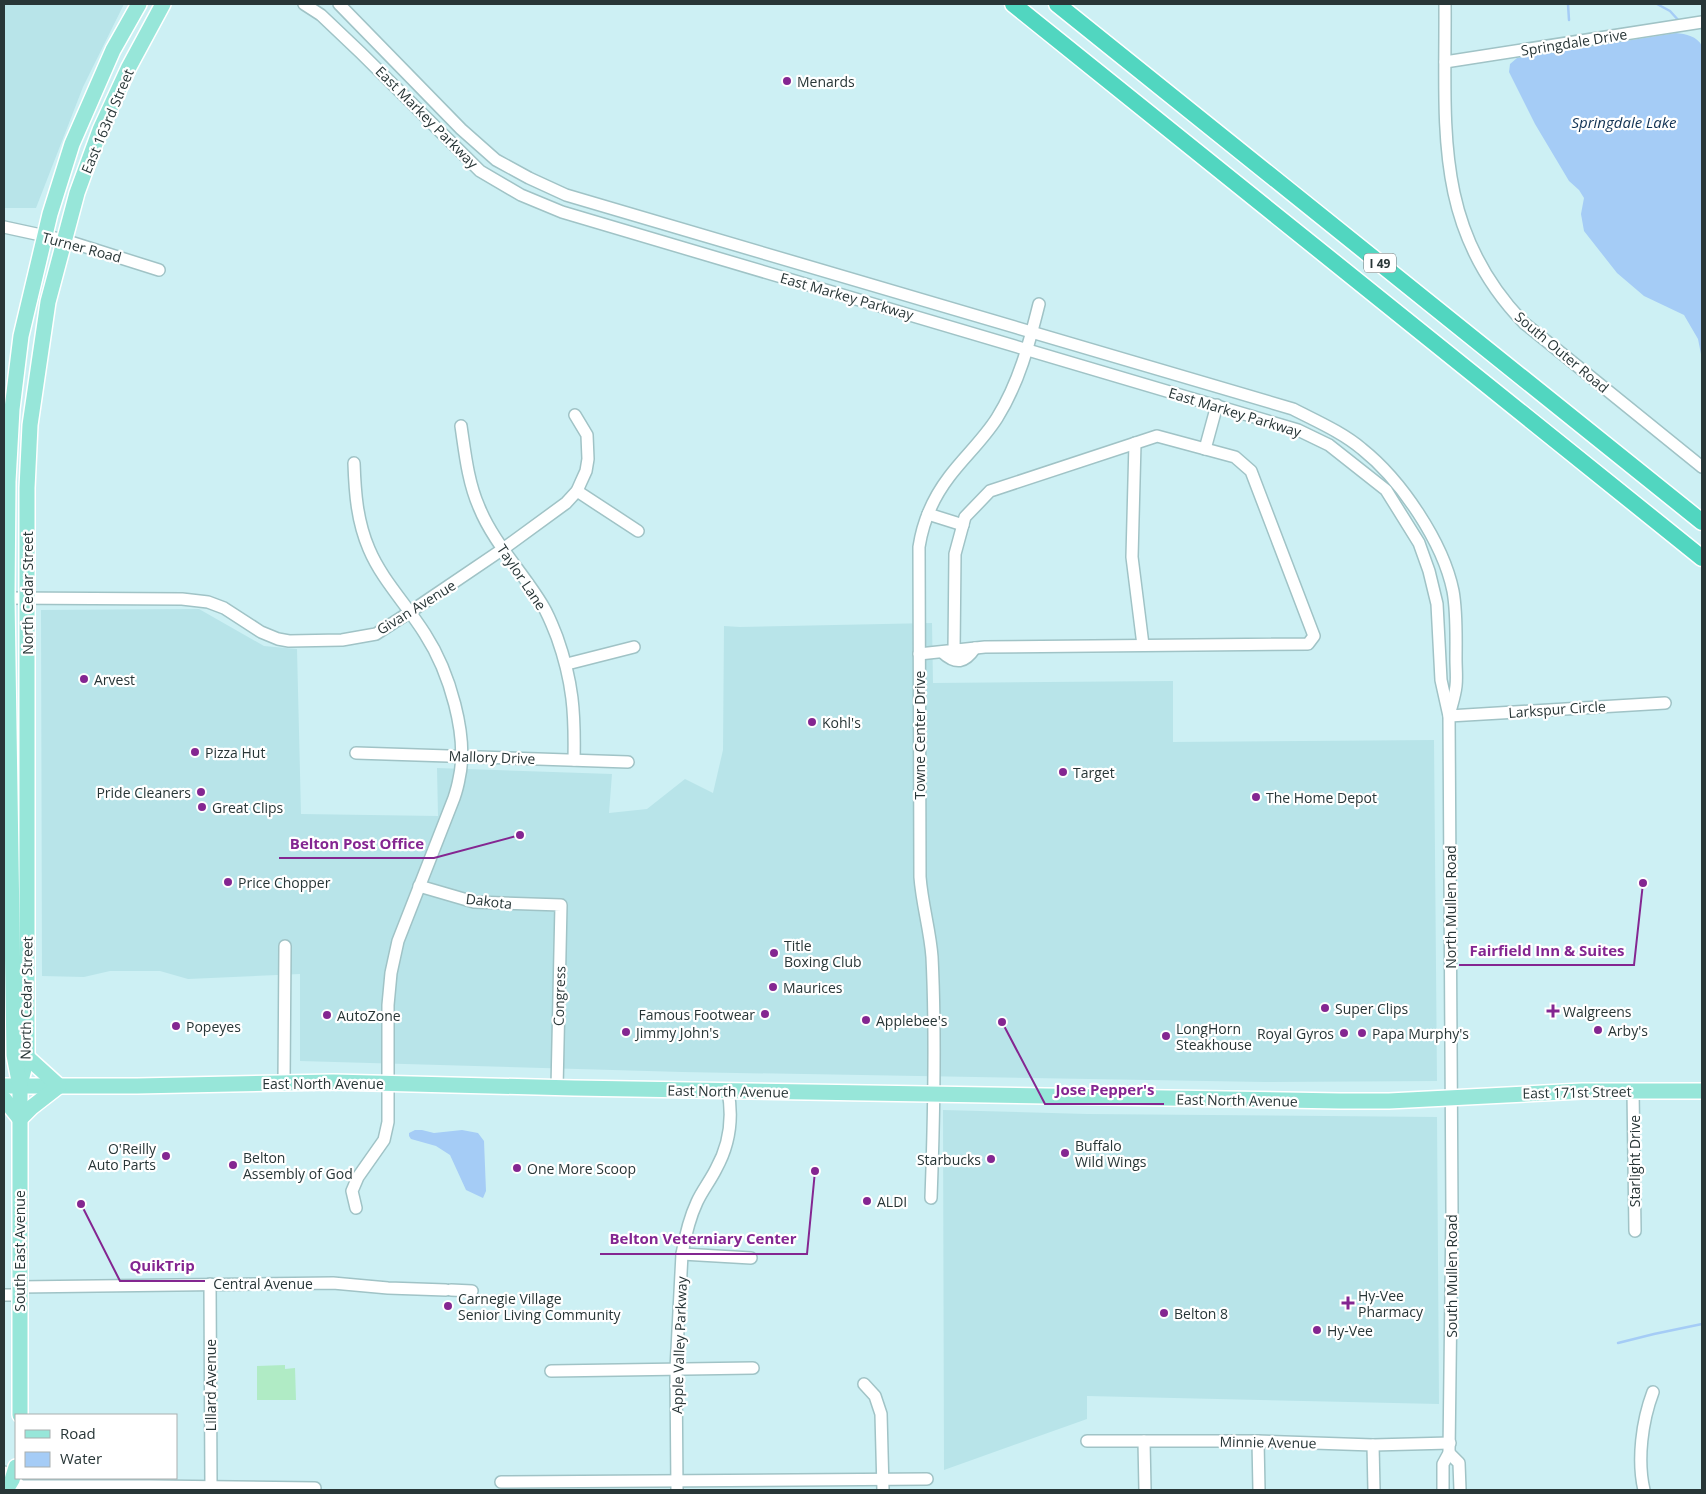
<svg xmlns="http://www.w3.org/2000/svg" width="1706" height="1494" viewBox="0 0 1706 1494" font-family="'Open Sans',sans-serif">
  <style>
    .built { fill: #b8e4e9 }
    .green { fill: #b0ebc5 }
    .water { fill: #a5ccf6 }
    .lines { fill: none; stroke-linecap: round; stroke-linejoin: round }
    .stream { stroke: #a5ccf6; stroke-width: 2.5 }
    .minor-casing { stroke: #a0c3c6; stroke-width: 14 }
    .major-casing { stroke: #fff; stroke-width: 18 }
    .highway-casing { stroke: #fff; stroke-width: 19 }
    .minor { stroke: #fff; stroke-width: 11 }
    .major { stroke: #97e6d9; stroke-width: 15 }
    .highway { stroke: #51d6c0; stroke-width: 16 }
    .poi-dot { fill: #842691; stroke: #fff; stroke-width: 2 }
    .labels { text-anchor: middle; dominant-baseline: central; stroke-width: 4.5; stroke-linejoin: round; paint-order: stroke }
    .shield { fill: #fff; stroke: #687273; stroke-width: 1 }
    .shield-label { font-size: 12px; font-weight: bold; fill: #283637 }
    .street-label { font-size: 14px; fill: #283637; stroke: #fff }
    .poi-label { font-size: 14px; fill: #283637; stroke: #fff; text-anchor: start }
    .water-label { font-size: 15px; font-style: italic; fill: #103254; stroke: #fff }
    .leader { fill: none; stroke: #842691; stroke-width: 2 }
    .callout-dot { fill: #842691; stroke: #fff; stroke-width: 2 }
    .callout-label { font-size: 15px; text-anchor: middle; font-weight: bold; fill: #842691; stroke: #fff; stroke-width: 4.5; stroke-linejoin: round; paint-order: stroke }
  </style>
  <rect width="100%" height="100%" fill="#cdf0f4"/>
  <g class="built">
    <polygon points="4,4 124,4 83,87 36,208 4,208"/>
    <polygon points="199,609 264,646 297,649 301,814 438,816 437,768 612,774 609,813 647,809 685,779 713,793 723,750 724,626 740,627 932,623 933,683 1173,681 1173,742 1434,740 1437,1081 1265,1082 682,1072 300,1061 300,974 188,979 160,971 110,971 84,977 42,976 41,610"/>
    <polygon points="943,1110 1087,1114 1437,1117 1439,1404 1087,1396 1087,1419 944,1470"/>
  </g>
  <polygon class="green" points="285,1365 285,1369 295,1368 296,1400 257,1400 257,1366"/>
  <g class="water">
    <path d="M 1676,33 C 1686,34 1697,36 1702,46 L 1702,359 L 1698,339 L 1684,315 L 1644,296 L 1617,273 L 1584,231 L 1581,214 L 1584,198 L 1579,190 L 1569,181 L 1535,124 L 1509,72 L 1510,64 L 1517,58 Z"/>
    <polygon points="415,1130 422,1130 434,1133 462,1130 478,1133 484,1141 486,1191 483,1198 466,1190 450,1155 436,1146 411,1139 409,1136 409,1133"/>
  </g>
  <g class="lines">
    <g class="stream">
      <polyline points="1568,4 1569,20"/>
      <polyline points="1657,4 1670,11 1680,22"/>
      <polyline points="1618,1343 1654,1334 1702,1324"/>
    </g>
    <defs>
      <g id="minor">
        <polyline points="304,4 321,15 361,53 480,171 521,195 562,212 1298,430 1329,445 1386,490 1419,543 1429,571 1437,604 1441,680 1449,716 1452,1210 1449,1453 1443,1464 1443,1490"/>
        <path d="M 339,4 L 461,129 L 496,160 L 529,178 L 566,195 L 1293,409 C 1316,421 1342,432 1362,449 C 1401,480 1443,542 1453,591 C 1457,613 1456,637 1456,660 C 1456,668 1457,678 1456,686 C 1455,695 1452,704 1450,712"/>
        <path d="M 1445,4 C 1446,125 1432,228 1524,323 L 1702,467"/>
        <polyline points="1445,62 1702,22"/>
        <polyline points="4,227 64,240 159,270"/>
        <path d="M 461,426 C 465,453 468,482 479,507 C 494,544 523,572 543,606 C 549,616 553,627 557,637 C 573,682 575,713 574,760"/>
        <polyline points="1135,443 1132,557 1143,645"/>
        <polyline points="1205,449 1217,405"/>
        <path d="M 354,463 C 355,493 357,521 369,549 C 382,580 407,605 425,634 C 449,671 469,736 459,779 C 458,785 456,792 454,798 L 398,941 L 391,973 L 388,1005 L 388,1122 L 384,1140 L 358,1177 L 352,1191 L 356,1208"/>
        <polyline points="577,491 638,531"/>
        <polyline points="928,514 963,525"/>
        <polyline points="4,598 182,599 208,602 224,608 261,632 278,639 289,641 342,640 376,634 410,612 503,549 566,503 577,491 581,482 586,471 588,459 587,435 575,415"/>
        <path d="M 942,652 C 956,665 965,663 975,648"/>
        <polyline points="919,654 985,647 1308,644 1314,636 1251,471 1235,457 1157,436 990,491 965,517 955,554 954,651"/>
        <polyline points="567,664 634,647"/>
        <polyline points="1449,716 1665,703"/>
        <polyline points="356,753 628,762"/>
        <polyline points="419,886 474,902 561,905 557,1088"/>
        <polyline points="284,1082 285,946"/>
        <polyline points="1633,1091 1635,1231"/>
        <path d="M 931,1198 C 934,1117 936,1037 932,957 C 930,930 922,904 920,877 L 919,547 C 923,521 933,498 949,477 C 964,457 983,440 997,418 C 1019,383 1029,344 1039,304"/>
        <polyline points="682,1254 751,1258"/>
        <polyline points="210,1284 211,1487"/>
        <polyline points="19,1287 333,1283 388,1288 446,1290"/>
        <polyline points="451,1290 472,1291"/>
        <polyline points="4,1295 19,1295"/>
        <polyline points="551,1371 753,1368"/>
        <polyline points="864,1384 875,1396 881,1414 883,1490"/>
        <polyline points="1087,1441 1258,1441 1373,1445 1450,1443"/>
        <polyline points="1144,1441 1145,1490"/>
        <polyline points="1258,1441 1259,1490"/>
        <polyline points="1373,1445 1374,1490"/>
        <polyline points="1449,1453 1459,1463 1460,1490"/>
        <polyline points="4,1472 21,1486 151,1486 315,1488"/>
        <polyline points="501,1482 927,1479"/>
        <path d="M 677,1490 L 676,1369 L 682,1254 C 685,1237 689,1219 697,1202 C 702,1191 710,1181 716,1169 C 730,1144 733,1118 728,1091"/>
        <path d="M 1644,1490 C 1637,1460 1642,1421 1653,1392"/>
      </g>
      <g id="major">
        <polyline points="20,1085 27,1057 27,488 30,425 48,302 77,193 100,130 129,67 163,4"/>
        <polyline points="4,1086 137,1086 333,1082 574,1088 1340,1101 1389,1101 1582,1091 1702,1091"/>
        <polyline points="4,1099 20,1119 32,1107 59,1086 27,1057"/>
        <polyline points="20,1415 20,1086 14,1055 7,598 8,481 12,409 21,336 50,214 72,144 113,50 139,4"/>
        <polyline points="6,1490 12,1480 16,1467"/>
      </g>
      <g id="highway">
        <polyline points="1013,4 1702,558"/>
        <polyline points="1057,4 1702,522"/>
      </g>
    </defs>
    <use href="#minor" class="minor-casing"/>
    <use href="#major" class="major-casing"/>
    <use href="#highway" class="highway-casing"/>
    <use href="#minor" class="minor"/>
    <use href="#major" class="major"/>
    <use href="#highway" class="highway"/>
  </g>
  <g class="poi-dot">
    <circle cx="787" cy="81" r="5"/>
    <circle cx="84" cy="679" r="5"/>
    <circle cx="812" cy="722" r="5"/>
    <circle cx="195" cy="752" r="5"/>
    <circle cx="1063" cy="772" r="5"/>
    <circle cx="201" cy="792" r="5"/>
    <circle cx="1256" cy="797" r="5"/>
    <circle cx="202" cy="807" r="5"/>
    <circle cx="228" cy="882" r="5"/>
    <circle cx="774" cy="953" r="5"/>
    <circle cx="773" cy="987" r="5"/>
    <circle cx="1325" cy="1008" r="5"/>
    <path d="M1550.5 1003.5h5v5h5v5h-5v5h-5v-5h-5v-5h5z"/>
    <circle cx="765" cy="1014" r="5"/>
    <circle cx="327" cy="1015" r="5"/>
    <circle cx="866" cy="1020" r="5"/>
    <circle cx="176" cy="1026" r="5"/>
    <circle cx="1598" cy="1030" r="5"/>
    <circle cx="626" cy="1032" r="5"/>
    <circle cx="1344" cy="1033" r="5"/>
    <circle cx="1362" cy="1033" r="5"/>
    <circle cx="1166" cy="1036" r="5"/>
    <circle cx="1065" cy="1153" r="5"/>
    <circle cx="166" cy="1156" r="5"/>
    <circle cx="991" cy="1159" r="5"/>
    <circle cx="233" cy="1165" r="5"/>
    <circle cx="517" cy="1168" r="5"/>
    <circle cx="867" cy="1201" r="5"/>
    <path d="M1345.5 1295.5h5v5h5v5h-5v5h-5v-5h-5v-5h5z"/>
    <circle cx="448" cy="1306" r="5"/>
    <circle cx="1164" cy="1313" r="5"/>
    <circle cx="1317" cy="1330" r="5"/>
  </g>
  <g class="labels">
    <rect class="shield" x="1364" y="253.5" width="32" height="19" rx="4"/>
    <g class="shield-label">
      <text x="1380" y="263">I 49</text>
    </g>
    <g class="street-label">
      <text transform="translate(1574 42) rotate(-9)">Springdale Drive</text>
      <text transform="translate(427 117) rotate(45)">East Markey Parkway</text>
      <text transform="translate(107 121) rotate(-67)">East 163rd Street</text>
      <text transform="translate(82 247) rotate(15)">Turner Road</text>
      <text transform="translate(847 296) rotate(16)">East Markey Parkway</text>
      <text transform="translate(1562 352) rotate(40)">South Outer Road</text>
      <text transform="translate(1235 412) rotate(17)">East Markey Parkway</text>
      <text transform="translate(522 577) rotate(56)">Taylor Lane</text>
      <text transform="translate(27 593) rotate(-90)">North Cedar Street</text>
      <text transform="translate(416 607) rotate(-32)">Givan Avenue</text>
      <text transform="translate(1557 709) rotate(-4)">Larkspur Circle</text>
      <text transform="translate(919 735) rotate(-90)">Towne Center Drive</text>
      <text transform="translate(492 757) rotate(2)">Mallory Drive</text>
      <text transform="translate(489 901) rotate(7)">Dakota</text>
      <text transform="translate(1450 907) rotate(-90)">North Mullen Road</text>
      <text transform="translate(559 996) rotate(-88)">Congress</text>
      <text transform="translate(26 998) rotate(-89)">North Cedar Street</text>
      <text x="323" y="1083">East North Avenue</text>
      <text transform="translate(728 1091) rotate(1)">East North Avenue</text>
      <text transform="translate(1577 1092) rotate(-1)">East 171st Street</text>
      <text transform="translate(1237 1100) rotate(1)">East North Avenue</text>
      <text transform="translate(1634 1161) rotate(-90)">Starlight Drive</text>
      <text transform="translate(19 1251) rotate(-90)">South East Avenue</text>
      <text transform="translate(1451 1276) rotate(-90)">South Mullen Road</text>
      <text x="263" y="1283">Central Avenue</text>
      <text transform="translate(679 1345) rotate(-88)">Apple Valley Parkway</text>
      <text transform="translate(210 1385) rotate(-90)">Lillard Avenue</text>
      <text transform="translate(1268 1442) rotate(1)">Minnie Avenue</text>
    </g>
    <g class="poi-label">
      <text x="797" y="81">Menards</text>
      <text x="94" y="679">Arvest</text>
      <text x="822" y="722">Kohl's</text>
      <text x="205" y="752">Pizza Hut</text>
      <text x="1073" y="772">Target</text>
      <text x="191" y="792" text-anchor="end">Pride Cleaners</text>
      <text x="1266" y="797">The Home Depot</text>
      <text x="212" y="807">Great Clips</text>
      <text x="238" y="882">Price Chopper</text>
      <text x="784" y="945">Title<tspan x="784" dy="16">Boxing Club</tspan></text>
      <text x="783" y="987">Maurices</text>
      <text x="1335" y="1008">Super Clips</text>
      <text x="1563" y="1011">Walgreens</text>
      <text x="755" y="1014" text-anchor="end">Famous Footwear</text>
      <text x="337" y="1015">AutoZone</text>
      <text x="876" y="1020">Applebee's</text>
      <text x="186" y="1026">Popeyes</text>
      <text x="1176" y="1028">LongHorn<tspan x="1176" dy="16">Steakhouse</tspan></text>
      <text x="1608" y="1030">Arby's</text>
      <text x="636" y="1032">Jimmy John's</text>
      <text x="1334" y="1033" text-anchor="end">Royal Gyros</text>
      <text x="1372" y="1033">Papa Murphy's</text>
      <text x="1075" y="1145">Buffalo<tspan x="1075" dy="16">Wild Wings</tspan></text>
      <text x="156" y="1148" text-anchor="end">O'Reilly<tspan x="156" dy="16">Auto Parts</tspan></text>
      <text x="243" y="1157">Belton<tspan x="243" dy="16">Assembly of God</tspan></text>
      <text x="981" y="1159" text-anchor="end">Starbucks</text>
      <text x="527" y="1168">One More Scoop</text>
      <text x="877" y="1201">ALDI</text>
      <text x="1358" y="1295">Hy-Vee<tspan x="1358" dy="16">Pharmacy</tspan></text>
      <text x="458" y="1298">Carnegie Village<tspan x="458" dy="16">Senior Living Community</tspan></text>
      <text x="1174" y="1313">Belton 8</text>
      <text x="1327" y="1330">Hy-Vee</text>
    </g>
    <g class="water-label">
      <text x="1624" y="122">Springdale Lake</text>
    </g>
  </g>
  <path class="leader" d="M520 835L434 858H279M1643 883L1634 965H1459M1002 1022L1045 1104H1164M815 1171L807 1254H600M81 1204L120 1281H205"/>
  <g class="callout-dot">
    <circle cx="520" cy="835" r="5"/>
    <circle cx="1643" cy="883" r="5"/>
    <circle cx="1002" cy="1022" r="5"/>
    <circle cx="815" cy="1171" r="5"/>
    <circle cx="81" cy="1204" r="5"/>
  </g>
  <g class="callout-label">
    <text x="357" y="849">Belton Post Office</text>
    <text x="1547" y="956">Fairfield Inn &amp; Suites</text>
    <text x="1105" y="1095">Jose Pepper's</text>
    <text x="703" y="1244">Belton Veterniary Center</text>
    <text x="162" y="1271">QuikTrip</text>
  </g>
  <rect width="1706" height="1494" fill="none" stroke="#283637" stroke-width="10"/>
  <rect x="15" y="1414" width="162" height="65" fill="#ffffff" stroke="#a9afaf"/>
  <rect x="25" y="1430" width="25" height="8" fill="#97e6d9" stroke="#a9afaf"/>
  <text x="60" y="1439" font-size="15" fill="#283637">Road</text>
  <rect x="25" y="1452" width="25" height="15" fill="#a5ccf6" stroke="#a9afaf"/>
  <text x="60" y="1464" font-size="15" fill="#283637">Water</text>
</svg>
